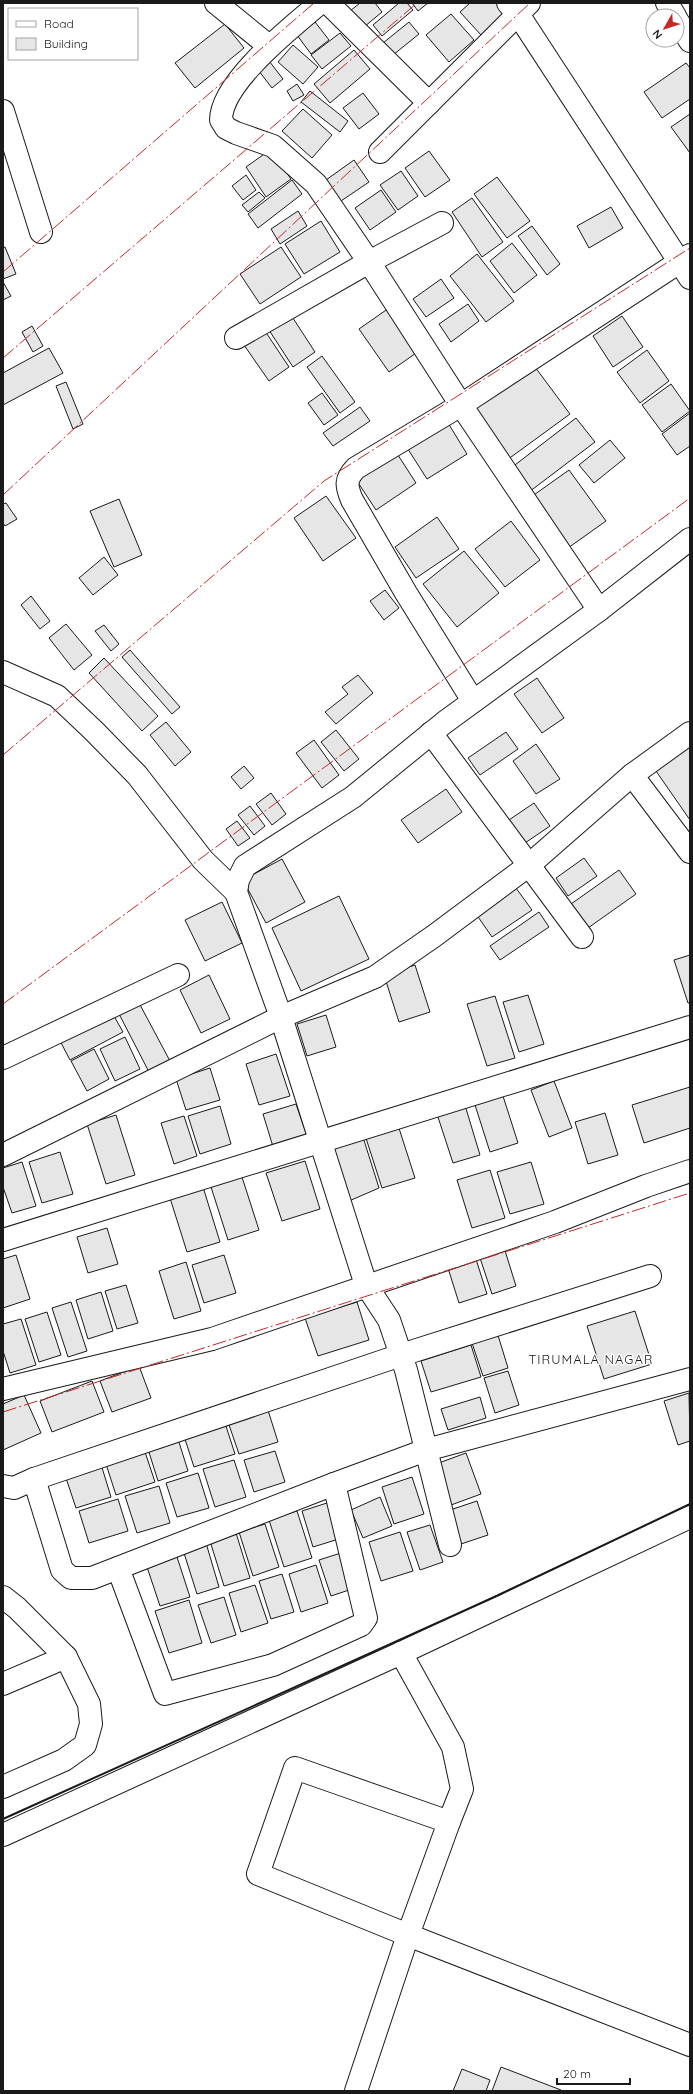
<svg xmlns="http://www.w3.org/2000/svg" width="693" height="2094" viewBox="0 0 693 2094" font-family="Quicksand,sans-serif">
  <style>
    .building { fill: #e6e6e6; stroke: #1a1a1a }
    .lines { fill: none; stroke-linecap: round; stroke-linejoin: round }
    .minor-casing { stroke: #1a1a1a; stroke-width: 24 }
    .minor { stroke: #fff; stroke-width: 22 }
    .wall { stroke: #1a1a1a; stroke-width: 2 }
    .power { stroke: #c62828; stroke-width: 1; stroke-dasharray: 14 3 2 3; stroke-linecap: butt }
    .labels { text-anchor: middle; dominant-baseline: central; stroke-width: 3; stroke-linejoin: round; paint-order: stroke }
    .neighbourhood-label { font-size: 13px; letter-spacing: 1px; fill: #1a1a1a; stroke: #fff }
  </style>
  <rect width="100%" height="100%" fill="#fff"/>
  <g class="building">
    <polygon points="360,3 375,3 382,12 364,27 350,11"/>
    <polygon points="399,3 407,3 413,10 382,36 373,25"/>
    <polygon points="412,3 428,3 418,11"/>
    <polygon points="470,3 500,3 508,11 481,35 460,12"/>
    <polygon points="451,14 474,40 449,62 426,35"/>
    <polygon points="312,18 329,40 311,54 294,31"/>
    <polygon points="409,22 419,34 393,55 383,43"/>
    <polygon points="225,24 244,48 195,88 175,63"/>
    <polygon points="340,33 351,46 322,69 311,55"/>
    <polygon points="293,45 318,67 303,84 278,62"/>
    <polygon points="354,50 370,69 330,103 314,84"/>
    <polygon points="266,57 283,79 272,88 255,66"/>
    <polygon points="686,63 690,68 690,99 662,118 644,92"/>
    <polygon points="297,84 304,95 293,101 287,91"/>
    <polygon points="310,91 348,121 340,132 301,102"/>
    <polygon points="363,93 379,114 359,129 343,108"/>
    <polygon points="303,109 332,135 312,158 282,131"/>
    <polygon points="690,114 690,153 671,127"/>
    <polygon points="270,150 291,179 266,197 246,167"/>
    <polygon points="429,151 450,180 425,197 405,168"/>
    <polygon points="354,160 369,182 341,201 326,180"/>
    <polygon points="401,171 418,196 398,210 380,185"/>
    <polygon points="246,175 256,190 243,200 232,186"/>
    <polygon points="497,177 530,221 507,238 474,194"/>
    <polygon points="292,180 302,194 258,228 248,214"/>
    <polygon points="381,190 396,212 370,230 355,208"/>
    <polygon points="259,192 265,198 248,212 242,205"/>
    <polygon points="472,198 503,242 482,257 452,212"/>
    <polygon points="611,207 623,228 589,248 577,226"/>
    <polygon points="298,211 307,226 280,244 271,229"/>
    <polygon points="321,221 340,252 304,274 285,244"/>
    <polygon points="532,226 560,264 547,275 518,236"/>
    <polygon points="512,243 537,275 514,293 490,261"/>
    <polygon points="5,247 16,274 3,279 3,248"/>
    <polygon points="281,247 301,277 260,304 240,274"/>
    <polygon points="477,254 514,301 486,322 450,276"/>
    <polygon points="441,279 454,298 426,317 413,299"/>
    <polygon points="3,282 11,296 3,300"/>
    <polygon points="468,304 479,321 451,342 439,324"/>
    <polygon points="389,308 419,351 389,372 359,329"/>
    <polygon points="289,312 315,352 293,367 267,327"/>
    <polygon points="622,316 643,347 613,367 593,336"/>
    <polygon points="32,326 43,346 33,352 22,332"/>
    <polygon points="265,331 289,367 269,381 244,345"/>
    <polygon points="49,348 63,373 3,405 3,373"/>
    <polygon points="647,350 669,381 640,403 617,372"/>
    <polygon points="322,356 355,402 340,413 307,367"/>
    <polygon points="532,363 570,414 507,460 470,409"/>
    <polygon points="66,382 83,424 73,429 56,386"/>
    <polygon points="671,384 690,411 662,432 642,405"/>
    <polygon points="322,393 338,415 324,425 308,403"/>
    <polygon points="360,407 370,421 333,446 323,433"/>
    <polygon points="690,413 690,446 677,455 662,434"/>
    <polygon points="445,418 467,454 427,479 404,443"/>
    <polygon points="576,418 595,442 529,492 511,468"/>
    <polygon points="610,440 625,458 594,483 579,465"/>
    <polygon points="396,452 416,483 376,510 355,478"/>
    <polygon points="569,470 606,521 568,548 531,497"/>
    <polygon points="326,496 356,538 323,561 294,518"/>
    <polygon points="119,499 142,555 114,567 90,511"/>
    <polygon points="6,503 17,519 5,526 3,523 3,504"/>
    <polygon points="437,517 459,549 416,578 395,547"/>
    <polygon points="511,521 540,560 505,587 475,549"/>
    <polygon points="464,551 499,593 457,627 423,584"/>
    <polygon points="104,557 118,575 93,595 79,578"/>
    <polygon points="385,590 399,608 384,620 370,601"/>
    <polygon points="31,596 50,621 40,629 21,605"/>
    <polygon points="66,624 92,655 74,670 49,638"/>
    <polygon points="104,625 119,644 111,651 95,631"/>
    <polygon points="130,650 180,707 172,714 122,657"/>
    <polygon points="104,658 158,716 142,731 89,673"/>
    <polygon points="358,675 373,693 336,724 325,712 348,694 342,687"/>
    <polygon points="537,678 564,718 542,733 514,694"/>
    <polygon points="166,722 191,752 175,766 150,735"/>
    <polygon points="336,730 359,759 344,771 321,742"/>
    <polygon points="506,732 518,749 480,775 468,758"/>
    <polygon points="314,740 339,775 322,788 296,753"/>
    <polygon points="536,744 560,779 536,794 513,761"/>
    <polygon points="690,746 690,820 656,771"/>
    <polygon points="244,766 254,778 241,789 231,777"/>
    <polygon points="446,789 462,812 418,843 401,820"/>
    <polygon points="271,793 286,814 272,825 256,804"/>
    <polygon points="534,803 550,826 522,845 506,822"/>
    <polygon points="250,806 265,826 254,835 238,815"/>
    <polygon points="237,821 250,838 238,846 226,829"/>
    <polygon points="584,858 597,876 568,896 556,878"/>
    <polygon points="282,859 305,902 266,923 243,880"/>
    <polygon points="619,870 636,894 588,928 571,904"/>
    <polygon points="513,884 532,910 492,937 474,911"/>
    <polygon points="339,896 369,959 301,991 272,928"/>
    <polygon points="222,902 242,943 205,961 185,920"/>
    <polygon points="539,912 549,927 500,960 490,946"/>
    <polygon points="690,955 690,1003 688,1003 674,960"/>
    <polygon points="415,965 430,1012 399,1022 384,975"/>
    <polygon points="209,975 230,1019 201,1033 180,990"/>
    <polygon points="528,995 544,1044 519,1052 503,1002"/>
    <polygon points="495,996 515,1058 487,1066 467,1004"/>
    <polygon points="138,1001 170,1061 149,1072 118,1012"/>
    <polygon points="110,1009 123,1032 70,1060 58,1037"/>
    <polygon points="326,1015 336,1047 307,1056 297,1024"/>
    <polygon points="125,1037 140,1069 115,1081 100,1049"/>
    <polygon points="94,1049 109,1079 87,1091 71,1061"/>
    <polygon points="276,1054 290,1096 259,1105 246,1064"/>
    <polygon points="210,1068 220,1100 186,1110 176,1079"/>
    <polygon points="554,1081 572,1128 549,1137 531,1090"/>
    <polygon points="690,1087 690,1128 644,1143 632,1105"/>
    <polygon points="503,1096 518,1143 490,1152 475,1105"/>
    <polygon points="464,1102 480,1155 453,1163 436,1111"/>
    <polygon points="296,1104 308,1139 274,1150 263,1114"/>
    <polygon points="220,1106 231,1144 200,1154 188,1116"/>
    <polygon points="605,1113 618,1155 588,1164 575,1122"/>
    <polygon points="116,1115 135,1175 106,1184 87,1124"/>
    <polygon points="184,1116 197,1156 174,1164 161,1123"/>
    <polygon points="397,1122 415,1178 382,1188 364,1132"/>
    <polygon points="362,1134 379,1188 349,1201 332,1143"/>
    <polygon points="60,1152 73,1194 42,1203 29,1162"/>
    <polygon points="305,1161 320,1209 282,1221 266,1173"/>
    <polygon points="22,1162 36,1206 12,1213 3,1187 3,1168"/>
    <polygon points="531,1162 544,1204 510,1214 497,1172"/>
    <polygon points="490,1170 505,1218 472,1228 457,1180"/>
    <polygon points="242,1177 259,1230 228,1240 211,1187"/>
    <polygon points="203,1187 220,1242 187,1252 170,1198"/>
    <polygon points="107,1228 118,1264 88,1273 77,1237"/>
    <polygon points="502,1241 516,1286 492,1294 477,1249"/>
    <polygon points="16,1255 30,1299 3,1308 3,1259"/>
    <polygon points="224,1255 236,1293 204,1303 192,1265"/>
    <polygon points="475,1256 487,1294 459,1303 447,1265"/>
    <polygon points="186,1262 201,1311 174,1319 159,1271"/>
    <polygon points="126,1285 138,1323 117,1329 105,1291"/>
    <polygon points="101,1292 113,1331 88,1339 76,1300"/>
    <polygon points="71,1302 87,1351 68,1357 52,1308"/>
    <polygon points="357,1302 369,1340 318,1356 305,1318"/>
    <polygon points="635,1311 652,1364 604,1379 587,1326"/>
    <polygon points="47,1312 61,1355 39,1362 25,1319"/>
    <polygon points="21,1319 36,1365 10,1373 3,1351 3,1324"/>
    <polygon points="497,1332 508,1368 483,1376 471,1340"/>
    <polygon points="471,1345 481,1377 431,1392 421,1361"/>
    <polygon points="139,1366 151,1398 112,1412 100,1381"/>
    <polygon points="508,1371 519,1405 495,1413 484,1378"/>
    <polygon points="92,1381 104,1412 52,1432 40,1401"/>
    <polygon points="689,1393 690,1441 678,1445 664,1401"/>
    <polygon points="24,1395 41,1433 3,1450 3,1404"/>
    <polygon points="480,1397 486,1418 448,1430 441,1409"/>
    <polygon points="267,1407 278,1442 239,1454 227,1419"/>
    <polygon points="224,1420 235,1454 194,1467 183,1433"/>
    <polygon points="178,1439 188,1471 158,1481 148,1449"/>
    <polygon points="144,1449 155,1482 116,1495 105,1461"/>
    <polygon points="275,1451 285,1482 254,1492 244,1460"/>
    <polygon points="466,1453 481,1494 451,1505 436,1464"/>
    <polygon points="234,1460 246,1497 215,1507 203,1469"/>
    <polygon points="100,1461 111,1497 76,1508 64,1472"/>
    <polygon points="198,1473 209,1508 177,1517 166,1483"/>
    <polygon points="412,1477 424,1514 394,1524 382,1487"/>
    <polygon points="159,1486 170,1523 137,1533 125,1496"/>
    <polygon points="380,1497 392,1526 363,1538 351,1510"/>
    <polygon points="118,1499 128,1531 89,1543 79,1511"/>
    <polygon points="477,1501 488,1535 458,1545 447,1511"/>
    <polygon points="330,1502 342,1538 313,1547 302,1511"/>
    <polygon points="297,1511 312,1558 284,1567 269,1520"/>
    <polygon points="265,1524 279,1567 253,1576 239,1532"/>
    <polygon points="430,1525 443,1562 420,1570 407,1532"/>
    <polygon points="400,1532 413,1571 381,1581 369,1542"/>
    <polygon points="236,1533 250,1578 224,1586 210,1541"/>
    <polygon points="206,1543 219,1587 197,1594 183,1550"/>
    <polygon points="344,1552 355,1588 331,1596 319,1560"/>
    <polygon points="176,1554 190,1597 160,1606 146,1564"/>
    <polygon points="316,1565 328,1603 301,1612 289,1574"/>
    <polygon points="282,1574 294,1612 271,1619 259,1581"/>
    <polygon points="255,1585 268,1623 241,1632 229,1593"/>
    <polygon points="224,1597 236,1635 211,1643 198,1605"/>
    <polygon points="189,1600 202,1643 169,1653 155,1611"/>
    <polygon points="501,2067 561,2090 561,2091 492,2091"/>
    <polygon points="462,2069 490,2080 486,2091 453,2091"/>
  </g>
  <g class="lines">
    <defs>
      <g id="minor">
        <polyline points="216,3 269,46"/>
        <path d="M 320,3 C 292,27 221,82 221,120 L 226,128 L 236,133 L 273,146 L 316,184 L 369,262 L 442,223"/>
        <polyline points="328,3 429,103"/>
        <polyline points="508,3 518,14 690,278"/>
        <polyline points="667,3 675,16"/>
        <polyline points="677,20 690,41"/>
        <polyline points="3,111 41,232"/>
        <polyline points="380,152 529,3"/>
        <polyline points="236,338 369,262 461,405 599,610"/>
        <polyline points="3,672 57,696 94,731 137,775 203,860 236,892"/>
        <path d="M 473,701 L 406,593 L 352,500 C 346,486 345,479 356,468 L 461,405 L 690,255"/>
        <polyline points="431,733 582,937"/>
        <polyline points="632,775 690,852"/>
        <polyline points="3,1058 178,975"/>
        <polyline points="3,1155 281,1017 375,977 434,936 528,866 632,775 690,733"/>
        <polyline points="3,1240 690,1027"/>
        <polyline points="3,1389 212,1339 555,1222 646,1186 690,1171"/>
        <polyline points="34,1479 401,1355 650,1276"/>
        <polyline points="3,1486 14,1488 34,1479 62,1570 71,1578 92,1578 334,1484 426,1450 690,1379"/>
        <polyline points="450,1545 406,1370 389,1320 366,1285 281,1017 236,892 238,880 245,866 353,797 445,722 599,610 690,539"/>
        <polyline points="118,1568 165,1694 273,1665 361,1625 366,1618 334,1484"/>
        <polyline points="3,1597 17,1608 66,1657 89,1704 91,1724 85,1745 64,1760 3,1787"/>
        <polyline points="401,1653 453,1747 462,1789 449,1822"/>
        <polyline points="3,1684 66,1657"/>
        <polygon points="295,1768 449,1822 408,1935 258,1874"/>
        <polyline points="3,1835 401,1653 690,1517"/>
        <polyline points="356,2091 408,1935 690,2045"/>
      </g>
    </defs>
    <use href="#minor" class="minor-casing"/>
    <use href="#minor" class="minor"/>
    <polyline class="wall" points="3,1819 499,1595 690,1504"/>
    <g class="power">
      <polyline points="3,272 314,3"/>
      <polyline points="3,358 417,3"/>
      <polyline points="3,495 530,3"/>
      <polyline points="3,755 324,481 690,248"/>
      <polyline points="3,1004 690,498"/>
      <polyline points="3,1412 690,1193"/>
    </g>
  </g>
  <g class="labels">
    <g class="neighbourhood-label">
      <text x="591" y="1359">TIRUMALA NAGAR</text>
    </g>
  </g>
  <rect width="693" height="2094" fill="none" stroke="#1a1a1a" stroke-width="8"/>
  <rect x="8" y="8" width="130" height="52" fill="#ffffff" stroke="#a3a3a3"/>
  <rect x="16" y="21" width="20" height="6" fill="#ffffff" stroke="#a3a3a3"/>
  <text x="44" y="28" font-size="12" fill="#1a1a1a">Road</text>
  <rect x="16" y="38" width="20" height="12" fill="#e6e6e6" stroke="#a3a3a3"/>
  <text x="44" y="48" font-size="12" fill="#1a1a1a">Building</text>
  <g transform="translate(665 28) rotate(231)"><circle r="19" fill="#ffffff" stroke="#a3a3a3"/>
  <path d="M0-3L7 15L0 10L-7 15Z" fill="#c62828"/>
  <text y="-6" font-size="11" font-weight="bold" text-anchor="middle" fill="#1a1a1a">N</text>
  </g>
  <path d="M557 2078v6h73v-6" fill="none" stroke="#1a1a1a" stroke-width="2"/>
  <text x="563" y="2078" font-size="12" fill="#1a1a1a" stroke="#ffffff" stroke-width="3" paint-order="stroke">20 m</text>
</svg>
